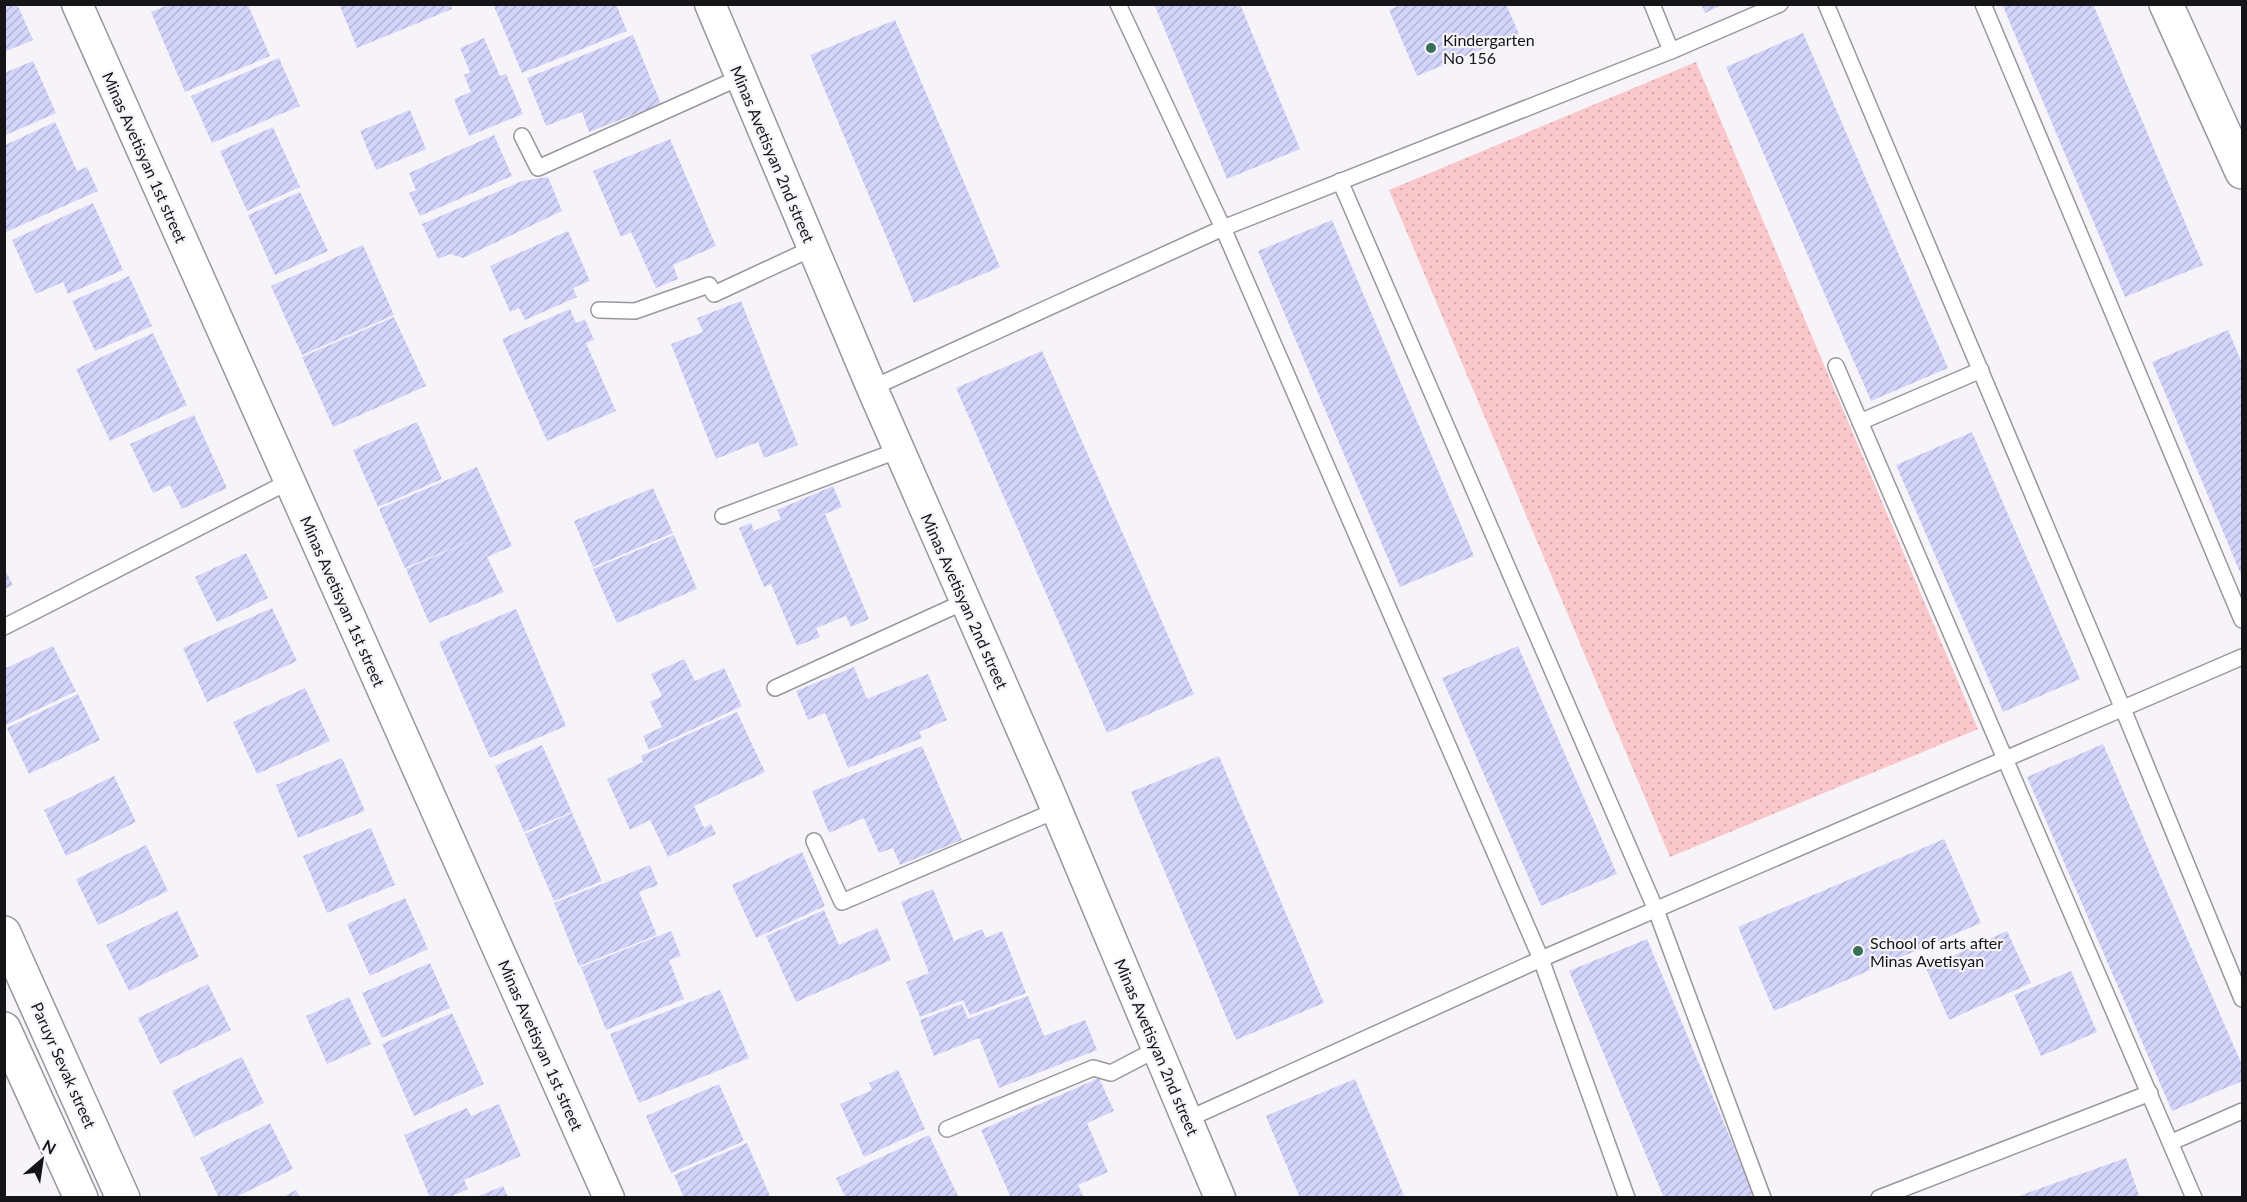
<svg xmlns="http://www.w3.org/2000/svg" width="2247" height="1202" viewBox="0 0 2247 1202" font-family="Lato,sans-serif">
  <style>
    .park { fill: url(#park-dots) }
    .building { fill: url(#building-hatch) }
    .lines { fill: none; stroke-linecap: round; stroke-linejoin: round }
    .lane-casing { stroke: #9a979c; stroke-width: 18 }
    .street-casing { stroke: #9a979c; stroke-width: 33 }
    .secondary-casing { stroke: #9a979c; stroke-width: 36 }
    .lane { stroke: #fff; stroke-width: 15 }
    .street { stroke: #fff; stroke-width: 30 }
    .secondary { stroke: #fff; stroke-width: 33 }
    .poi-dot { fill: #376f57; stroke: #f7f4f9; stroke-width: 2 }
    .labels { text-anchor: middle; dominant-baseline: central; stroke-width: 4.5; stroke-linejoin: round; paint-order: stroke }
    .poi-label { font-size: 16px; fill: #151416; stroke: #f7f4f9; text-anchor: start }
    .street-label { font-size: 16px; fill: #151416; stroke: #f7f4f9 }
  </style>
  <defs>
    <pattern id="park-dots" width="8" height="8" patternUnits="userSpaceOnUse" patternTransform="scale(1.5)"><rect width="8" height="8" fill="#fac7ca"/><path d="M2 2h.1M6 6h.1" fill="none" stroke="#d5aaad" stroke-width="1.8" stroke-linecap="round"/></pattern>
    <pattern id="building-hatch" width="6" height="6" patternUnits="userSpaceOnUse" patternTransform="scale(1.5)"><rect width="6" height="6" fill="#d3d4fa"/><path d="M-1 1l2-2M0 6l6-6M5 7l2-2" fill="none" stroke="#b4b5d6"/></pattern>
  </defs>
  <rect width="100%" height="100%" fill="#f7f4f9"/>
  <polygon class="park" points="1696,62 1978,729 1670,857 1389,190"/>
  <g class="building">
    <polygon points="4,4 17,4 33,40 4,52"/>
    <polygon points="339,4 450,4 452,9 357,48"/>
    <polygon points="493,4 616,4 627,31 522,73"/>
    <polygon points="1154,4 1240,4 1300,149 1227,179"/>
    <polygon points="1402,4 1506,4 1519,34 1417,76 1389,10"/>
    <polygon points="1701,4 1724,4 1705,13"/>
    <polygon points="2002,4 2093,4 2203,265 2125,297"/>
    <polygon points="168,5 248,5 270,56 185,92 151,12"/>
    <polygon points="895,20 1000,267 914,303 810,55"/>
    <polygon points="1803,33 1948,368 1871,401 1726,67"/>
    <polygon points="633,35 661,104 589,132 582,112 546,126 527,78"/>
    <polygon points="484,38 500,76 506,74 523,114 469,136 454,99 471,92 464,75 470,72 460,48"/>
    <polygon points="279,58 300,106 212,143 191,96"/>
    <polygon points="33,61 56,113 6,135 4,73"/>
    <polygon points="410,110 426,149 376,170 360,131"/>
    <polygon points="55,122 77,171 87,167 98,191 6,232 5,145"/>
    <polygon points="273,127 300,187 247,211 220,151"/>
    <polygon points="494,135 512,176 420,216 409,193 416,190 409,173"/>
    <polygon points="670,139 716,246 673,265 678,279 656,288 631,232 621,237 593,171"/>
    <polygon points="548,177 562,211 463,258 450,254 438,259 422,224 522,181"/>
    <polygon points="300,192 328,251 275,275 248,215"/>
    <polygon points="93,203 123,270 68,294 63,282 36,294 12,240"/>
    <polygon points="1332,220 1474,556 1400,587 1258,251"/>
    <polygon points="568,231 590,281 573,288 577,297 525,320 519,308 510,312 490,266"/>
    <polygon points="363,245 394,315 302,355 271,286"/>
    <polygon points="129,276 152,326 95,351 72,301"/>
    <polygon points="741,301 798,445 764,458 758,442 716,459 671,344 703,332 697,318"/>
    <polygon points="570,309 576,323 585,319 594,340 586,343 616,411 547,441 502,339"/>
    <polygon points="394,317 426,386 333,427 302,357"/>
    <polygon points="2228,330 2242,363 2242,577 2152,362"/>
    <polygon points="153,333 187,405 110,441 76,369"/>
    <polygon points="1042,351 1194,694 1107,733 956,388"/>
    <polygon points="194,415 227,488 182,509 170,485 153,493 130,444"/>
    <polygon points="417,422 442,479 378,507 353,450"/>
    <polygon points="1972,432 2080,679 2003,712 1896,465"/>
    <polygon points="477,467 512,546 487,557 504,592 429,623 406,569 484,535 405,568 379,509"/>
    <polygon points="833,486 842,507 825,514 869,619 851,627 846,616 816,628 820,637 797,646 771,584 764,587 739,528 751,523 754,531 781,519 777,510"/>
    <polygon points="653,488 673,533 593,567 574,521"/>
    <polygon points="674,535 697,589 617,623 593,569"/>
    <polygon points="246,553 268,598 217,622 195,577"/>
    <polygon points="4,568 13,585 4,589"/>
    <polygon points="272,608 297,661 207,702 183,648"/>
    <polygon points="516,609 566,726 490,758 439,642"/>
    <polygon points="53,646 76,691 6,725 4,669"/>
    <polygon points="1518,646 1617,874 1541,906 1442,678"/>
    <polygon points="684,659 695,681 724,668 742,706 649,750 643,736 662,727 650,702 662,696 651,674"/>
    <polygon points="854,667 867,699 928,674 947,720 919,732 922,738 848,768 825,713 808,720 796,691"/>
    <polygon points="305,688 330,741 257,774 233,722"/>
    <polygon points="78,694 100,740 29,774 7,728"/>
    <polygon points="737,712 765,772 694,806 704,828 711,824 716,834 668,857 650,820 630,830 607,779 643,762 641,756"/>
    <polygon points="2103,744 2242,1065 2242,1081 2172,1111 2027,777"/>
    <polygon points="542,745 572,812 524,832 495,766"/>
    <polygon points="922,746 962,840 900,865 893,848 879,853 864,818 829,833 812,791"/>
    <polygon points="1219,756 1324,1003 1236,1040 1131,792"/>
    <polygon points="342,758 365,811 298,838 276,785"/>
    <polygon points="114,776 136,822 66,856 44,810"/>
    <polygon points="572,813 602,881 554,901 525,834"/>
    <polygon points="371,828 395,885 327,913 303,856"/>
    <polygon points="1944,839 1981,923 1774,1011 1738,927"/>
    <polygon points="146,845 168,891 98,925 76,879"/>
    <polygon points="802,852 825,906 756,938 732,885"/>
    <polygon points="650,865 658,885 639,892 657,935 579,966 554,903"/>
    <polygon points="933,889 954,941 982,929 986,938 1002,931 1026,993 970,1015 963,1000 920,1017 906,982 929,973 901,902"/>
    <polygon points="405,898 428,949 370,976 347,924"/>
    <polygon points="824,910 839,945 877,928 891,960 796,1002 766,936"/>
    <polygon points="177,911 199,957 129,991 106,945"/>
    <polygon points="671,931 681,956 669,960 684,999 606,1030 581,967"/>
    <polygon points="2007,931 2031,983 1949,1020 1926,968"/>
    <polygon points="1647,939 1754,1195 1748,1198 1664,1198 1569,971"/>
    <polygon points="430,963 450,1008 382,1038 362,993"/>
    <polygon points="2071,971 2097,1032 2041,1056 2014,995"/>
    <polygon points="208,984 231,1030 160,1064 138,1018"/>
    <polygon points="720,990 749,1058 639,1103 610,1034"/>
    <polygon points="1028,996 1044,1036 1085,1020 1097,1050 999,1088 979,1038 934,1056 920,1020 962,1004 968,1019"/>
    <polygon points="349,997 371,1044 327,1064 306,1016"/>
    <polygon points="452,1013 484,1084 414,1116 382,1044"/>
    <polygon points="242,1057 264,1103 194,1137 172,1091"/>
    <polygon points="898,1070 925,1129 864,1157 840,1104 872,1090 869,1083"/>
    <polygon points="1099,1078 1114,1111 1087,1123 1108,1172 1078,1185 1083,1196 1080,1198 1011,1198 981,1130"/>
    <polygon points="1355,1079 1405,1198 1300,1198 1266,1116"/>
    <polygon points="719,1084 744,1141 671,1173 646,1116"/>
    <polygon points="499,1104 521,1156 464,1180 468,1189 447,1198 430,1198 404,1135 467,1108 471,1116"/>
    <polygon points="270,1123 293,1169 234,1198 219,1198 200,1158"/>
    <polygon points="929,1135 959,1198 846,1198 836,1178"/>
    <polygon points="747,1143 771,1198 684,1198 674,1175"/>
    <polygon points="2126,1158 2140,1198 2016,1198 2016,1197"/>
    <polygon points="503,1186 508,1197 476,1197"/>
    <polygon points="296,1190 300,1198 281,1198"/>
  </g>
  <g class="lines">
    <defs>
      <g id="lane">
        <polyline points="1118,4 1223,228 1541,959 1627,1198"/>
        <polyline points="1652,4 1671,51"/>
        <polyline points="1826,4 2123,709 2242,999"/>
        <polyline points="1983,4 2242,620"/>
        <polyline points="522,136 538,168 741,77"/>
        <polyline points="1340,181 1656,910 1763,1198"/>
        <polyline points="599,310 635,311 709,285 714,294 813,248"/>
        <polyline points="1836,366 2194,1198"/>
        <polyline points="872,388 1223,228 1671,51 1780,4"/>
        <polyline points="1860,422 1981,370"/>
        <polyline points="723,516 899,450"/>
        <polyline points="4,627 290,481"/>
        <polyline points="775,688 966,601"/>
        <polyline points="814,841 842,902 1057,810"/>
        <polyline points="1188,1119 1541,959 2242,657"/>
        <polyline points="947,1129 1093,1068 1111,1073 1157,1049"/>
        <polyline points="2172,1142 2242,1111"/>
        <polyline points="1879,1198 2150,1093"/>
      </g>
      <g id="street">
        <polyline points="77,4 609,1198"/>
        <polyline points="710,4 872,388 1047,787 1220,1198"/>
      </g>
      <g id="secondary">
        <polyline points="2166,4 2242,172"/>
        <polyline points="4,933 123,1198"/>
        <polyline points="4,1029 81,1198"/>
      </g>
    </defs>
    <use href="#lane" class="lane-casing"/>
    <use href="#street" class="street-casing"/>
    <use href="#secondary" class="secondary-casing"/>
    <use href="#lane" class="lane"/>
    <use href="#street" class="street"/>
    <use href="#secondary" class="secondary"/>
  </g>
  <g class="poi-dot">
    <circle cx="1431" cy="48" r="6"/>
    <circle cx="1858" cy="951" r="6"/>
  </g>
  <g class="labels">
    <g class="poi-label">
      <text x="1443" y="39">Kindergarten<tspan x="1443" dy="18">No 156</tspan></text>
      <text x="1870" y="942">School of arts after<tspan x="1870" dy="18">Minas Avetisyan</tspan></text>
    </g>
    <g class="street-label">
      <text transform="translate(773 154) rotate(67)">Minas Avetisyan 2nd street</text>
      <text transform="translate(145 157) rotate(66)">Minas Avetisyan 1st street</text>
      <text transform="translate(343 601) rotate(66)">Minas Avetisyan 1st street</text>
      <text transform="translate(965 601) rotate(66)">Minas Avetisyan 2nd street</text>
      <text transform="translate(541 1045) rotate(66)">Minas Avetisyan 1st street</text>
      <text transform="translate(1157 1047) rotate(67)">Minas Avetisyan 2nd street</text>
      <text transform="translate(64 1065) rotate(66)">Paruyr Sevak street</text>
    </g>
  </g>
  <rect width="2247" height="1202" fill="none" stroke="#151416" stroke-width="12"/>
  <g transform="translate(42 1160) rotate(29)" stroke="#f7f4f9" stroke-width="4.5" paint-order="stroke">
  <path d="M0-4.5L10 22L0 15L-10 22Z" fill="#151416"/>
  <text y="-9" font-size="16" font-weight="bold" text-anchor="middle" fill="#151416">N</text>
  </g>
</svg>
